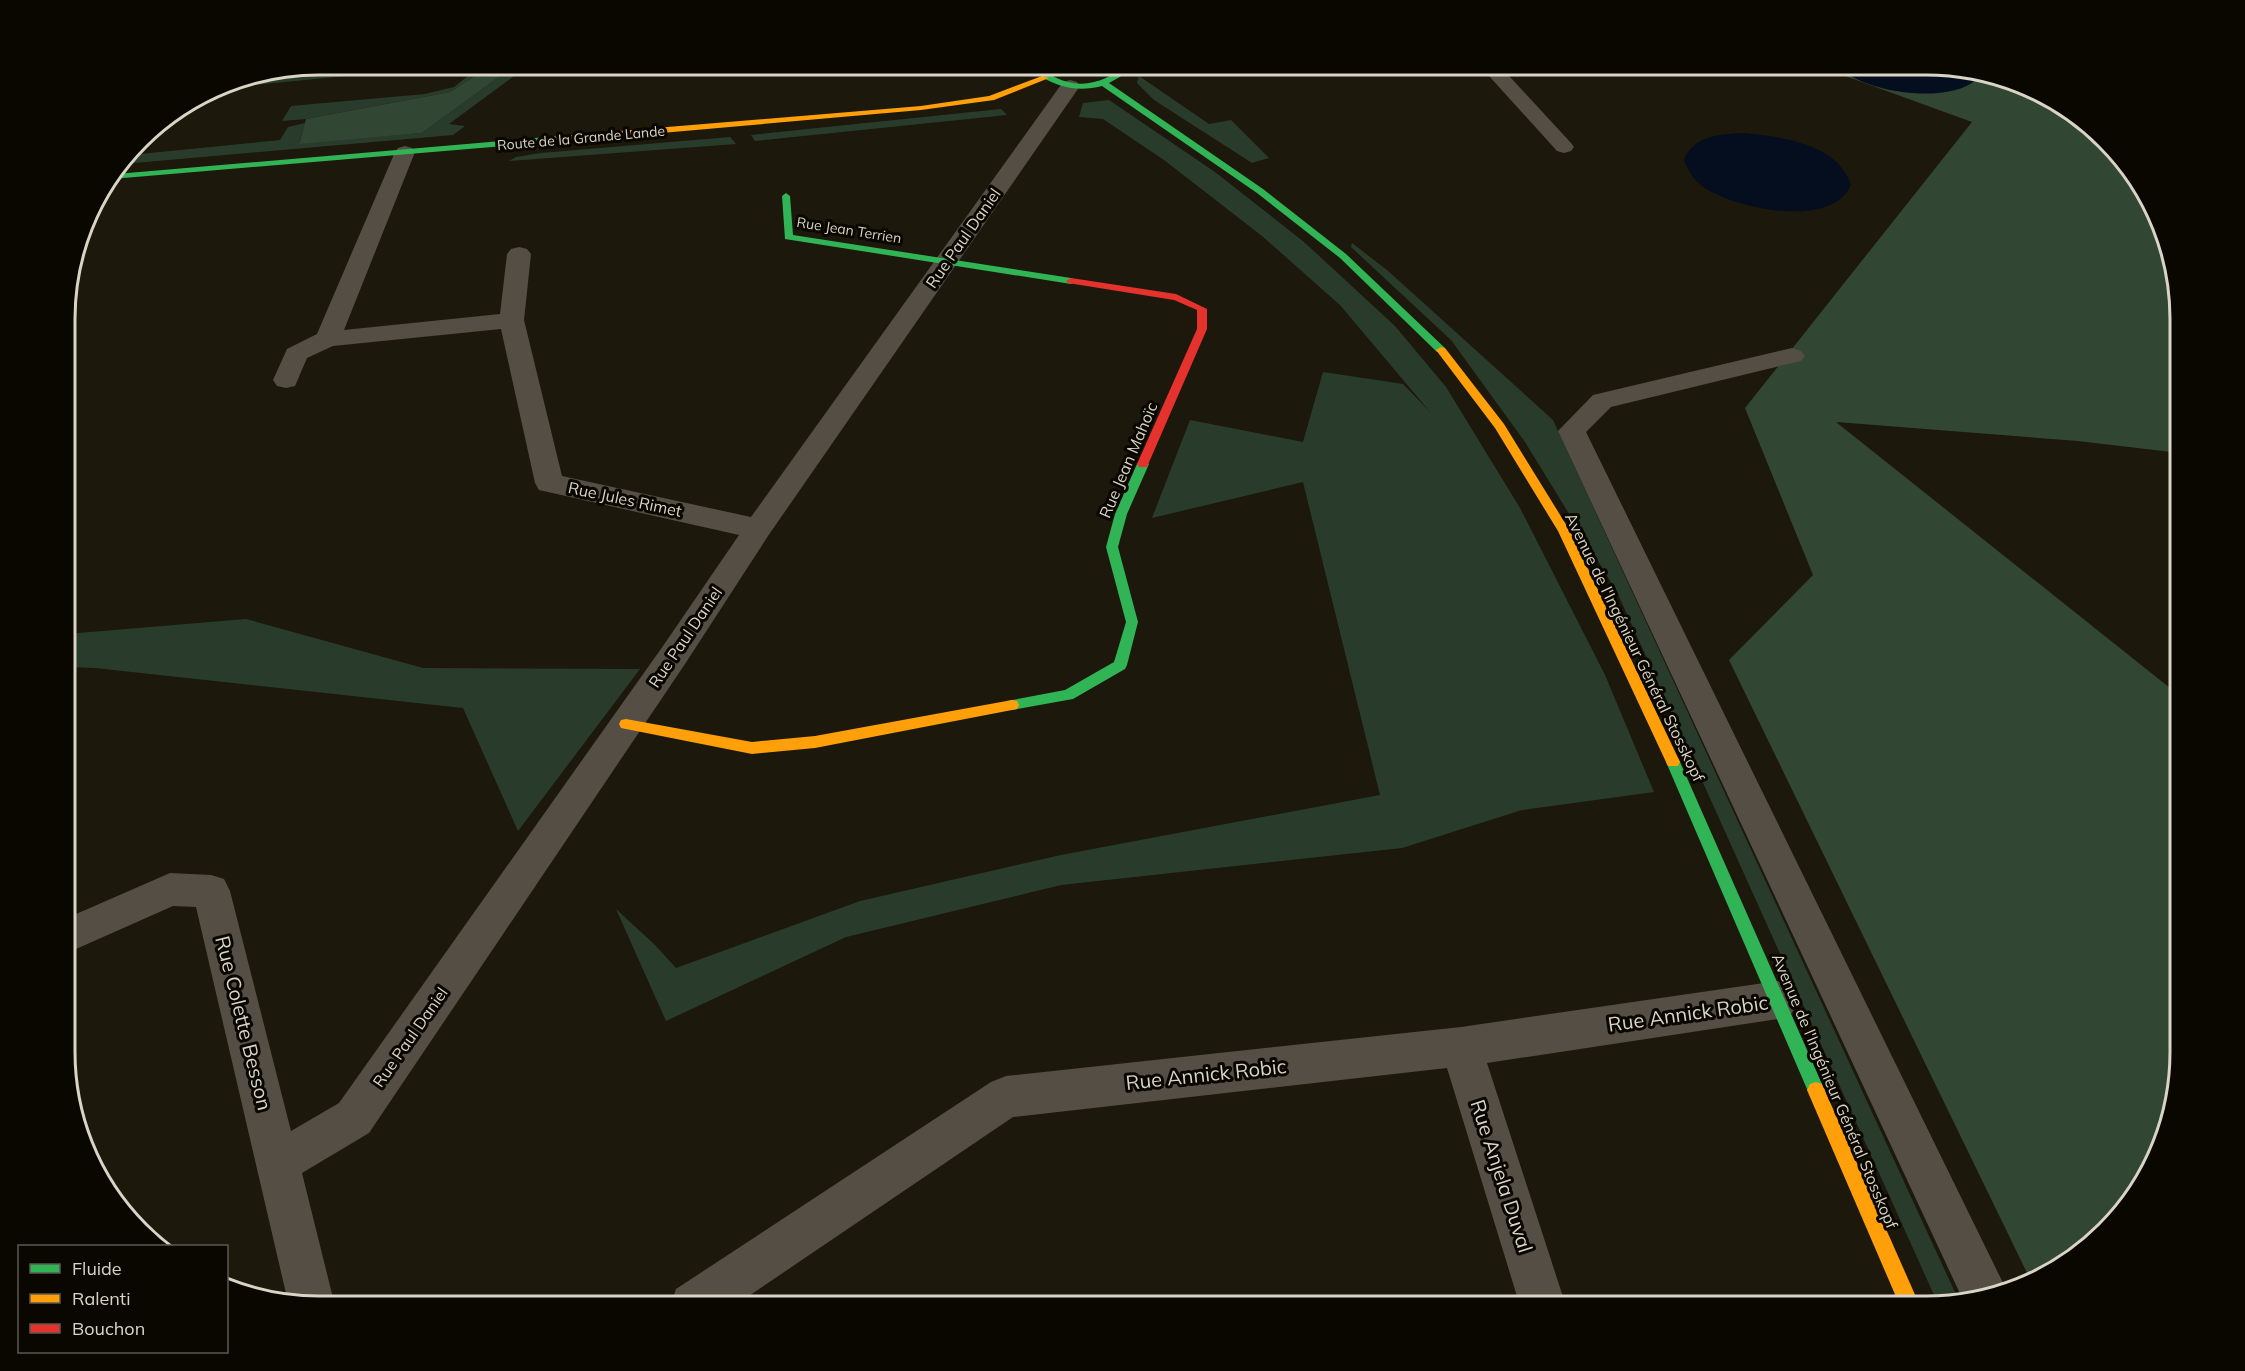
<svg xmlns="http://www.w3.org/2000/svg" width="2245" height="1371" viewBox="0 0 2245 1371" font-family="Mulish,sans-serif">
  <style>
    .green { fill: #293c2b }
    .forest { fill: #314733 }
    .water { fill: #040e1f }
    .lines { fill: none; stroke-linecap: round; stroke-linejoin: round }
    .street { fill: #544e44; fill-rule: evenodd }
    .fast { fill: #30b455; fill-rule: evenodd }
    .slow { fill: #ff9f0a; fill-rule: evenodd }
    .jam { fill: #e5322d; fill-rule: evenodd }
    .labels { text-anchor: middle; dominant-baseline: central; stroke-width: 6; stroke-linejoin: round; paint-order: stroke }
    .far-street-label { font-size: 14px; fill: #d9d4c5; stroke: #0a0701 }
    .street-label { font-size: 16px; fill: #d9d4c5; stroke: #0a0701 }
    .near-street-label { font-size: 20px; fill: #d9d4c5; stroke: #0a0701 }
    .rim { fill: none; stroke: #d9d4c5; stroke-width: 3 }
  </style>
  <rect width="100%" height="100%" fill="#1d180c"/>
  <g class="green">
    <polygon points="319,65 394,65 346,76 213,89 222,84"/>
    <polygon points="482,65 488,65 481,72 450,92 306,119 282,121 291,106 425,94 454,87"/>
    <polygon points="515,65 529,65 449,124 465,126 453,135 123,164 130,155 280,140 288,127 305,123 299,143 422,133"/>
    <polygon points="1139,76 1209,124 1231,120 1269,158 1252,163 1154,100 1137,83"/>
    <polygon points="1109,100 1215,172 1304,242 1395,326 1446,387 1520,508 1605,675 1654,792 1522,810 1402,848 1061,885 846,937 666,1021 616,909 655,945 676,968 860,901 1061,855 1380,795 1303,482 1152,518 1190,420 1303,442 1323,372 1403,384 1431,413 1340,305 1262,236 1164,160 1103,119 1079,117 1083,103"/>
    <polygon points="1001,109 1007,115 755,141 751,135"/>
    <polygon points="730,137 736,144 509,161 516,157 541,153"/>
    <polygon points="1352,243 1387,270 1553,420 1959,1301 1939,1306 1617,592 1525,442 1451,340 1351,247"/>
    <polygon points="246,619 423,668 640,669 518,831 463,708 95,668 67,667 67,634"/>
  </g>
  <g class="forest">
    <polygon points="488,65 515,65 422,133 299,144 306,119 450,92 481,72"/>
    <polygon points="1815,65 1926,65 1992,73 2053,99 2106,139 2146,192 2180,302 2180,453 2078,441 1836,422 2180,696 2180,1068 2146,1179 2106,1232 2053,1272 2030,1279 1729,660 1813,575 1745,408 1972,122"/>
  </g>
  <g class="water">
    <path d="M 1836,65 L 1926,65 L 1977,71 L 1976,80 C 1947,105 1862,93 1836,65 Z"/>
    <path d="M 1741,133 C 1779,136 1838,143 1851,185 C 1831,230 1734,209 1702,186 C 1693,179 1688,170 1684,160 C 1694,135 1718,135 1741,133 Z"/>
  </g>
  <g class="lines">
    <g class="street">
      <polygon points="1479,65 1499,65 1571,143 1574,147 1571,151 1564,153 1557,151"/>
      <polygon points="1070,80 1077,82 1080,86 768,536 685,664 369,1133 302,1173 335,1306 288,1302 196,907 173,906 67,953 67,918 170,873 211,875 224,879 230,891 291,1131 339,1103 663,646 739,535 539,490 535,483 501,329 333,346 307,358 295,386 286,388 277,386 273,380 287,349 317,334 395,152 398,148 405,146 412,148 415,152 344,330 500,314 507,254 511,249 519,247 527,249 531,254 524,320 562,476 751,517 1063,82"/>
      <polygon points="1792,348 1801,351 1805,356 1801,361 1611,407 1586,432 2005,1287 1963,1300 1558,431 1593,395"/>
      <polygon points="1778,981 1792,987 1798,1000 1792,1013 1778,1019 1487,1063 1566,1306 1520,1306 1447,1068 1013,1117 734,1306 670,1306 676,1289 991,1082 1006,1076 1461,1027"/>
    </g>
    <g class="fast">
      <path d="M 1037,65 L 1045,65 L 1043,70 C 1068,88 1093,88 1118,71 L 1119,65 L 1127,65 L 1125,74 L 1109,83 L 1263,189 L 1346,254 L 1445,348 L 1445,352 L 1437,352 L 1340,258 L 1257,193 L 1102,86 C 1078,92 1057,88 1036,73 Z"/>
      <polygon points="559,136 563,139 562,141 112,179 116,174"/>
      <polygon points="786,193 790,196 793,235 1071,278 1076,281 1071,284 785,239 782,196"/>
      <polygon points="1143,460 1149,464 1127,514 1118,547 1138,622 1127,665 1125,669 1073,699 1012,710 1007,709 1005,705 1007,701 1065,690 1114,662 1126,622 1106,547 1115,514 1137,464"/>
      <polygon points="1673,756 1678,758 1680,762 1822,1084 1825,1090 1822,1096 1816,1098 1810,1096 1666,762 1668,758"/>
    </g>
    <g class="slow">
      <polygon points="1042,76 1049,78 994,100 921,110 559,142 555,139 559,136 921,106 989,96"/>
      <polygon points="1441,347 1445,348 1504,424 1570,531 1680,762 1678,766 1668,766 1666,762 1558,531 1495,428 1436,350"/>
      <polygon points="1012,700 1017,701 1019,705 1017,709 1012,710 815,748 752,754 626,729 621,728 619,724 621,720 626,719 752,742 815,736"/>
      <polygon points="1816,1082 1822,1084 1920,1306 1900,1306 1807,1090 1810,1084"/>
    </g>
    <polygon class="jam" points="1071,278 1176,294 1207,309 1207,329 1147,467 1139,467 1137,464 1197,329 1197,310 1174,300 1068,283 1066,281"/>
  </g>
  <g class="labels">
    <g class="far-street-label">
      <text transform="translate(581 138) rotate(-5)">Route de la Grande Lande</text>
      <text transform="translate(849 230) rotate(9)">Rue Jean Terrien</text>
    </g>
    <g class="street-label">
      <text transform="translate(963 238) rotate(-55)">Rue Paul Daniel</text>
      <text transform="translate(1128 460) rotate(-67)">Rue Jean Mahoïc</text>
      <text transform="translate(625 499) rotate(12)">Rue Jules Rimet</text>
      <text transform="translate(685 637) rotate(-56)">Rue Paul Daniel</text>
      <text transform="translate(1635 647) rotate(64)">Avenue de l'Ingénieur Général Stosskopf</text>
      <text transform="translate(410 1037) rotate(-55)">Rue Paul Daniel</text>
      <text transform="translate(1835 1091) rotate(67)">Avenue de l'Ingénieur Général Stosskopf</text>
    </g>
    <g class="near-street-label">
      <text transform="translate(1688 1013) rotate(-8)">Rue Annick Robic</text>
      <text transform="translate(244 1023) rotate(76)">Rue Colette Besson</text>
      <text transform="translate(1206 1074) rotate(-6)">Rue Annick Robic</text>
      <text transform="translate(1502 1176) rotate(72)">Rue Anjela Duval</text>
    </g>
  </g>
  <path d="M0 0H2245V1371H0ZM319 75H1926A244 244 0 0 1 2170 319V1052A244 244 0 0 1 1926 1296H319A244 244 0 0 1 75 1052V319A244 244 0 0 1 319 75Z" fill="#0a0701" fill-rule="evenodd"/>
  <path class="rim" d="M319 75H1926A244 244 0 0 1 2170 319V1052A244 244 0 0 1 1926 1296H319A244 244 0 0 1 75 1052V319A244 244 0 0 1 319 75Z"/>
  <rect x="18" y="1245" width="210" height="108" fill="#0a0701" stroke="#5d594f" stroke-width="1.5"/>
  <rect x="30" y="1264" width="30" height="9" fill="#30b455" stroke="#5d594f" stroke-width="1.5"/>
  <text x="72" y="1275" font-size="18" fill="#d9d4c5">Fluide</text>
  <rect x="30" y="1294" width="30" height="9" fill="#ff9f0a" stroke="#5d594f" stroke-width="1.5"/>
  <text x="72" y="1305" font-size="18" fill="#d9d4c5">Ralenti</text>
  <rect x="30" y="1324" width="30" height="9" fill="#e5322d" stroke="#5d594f" stroke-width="1.5"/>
  <text x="72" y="1335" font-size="18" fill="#d9d4c5">Bouchon</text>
</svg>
